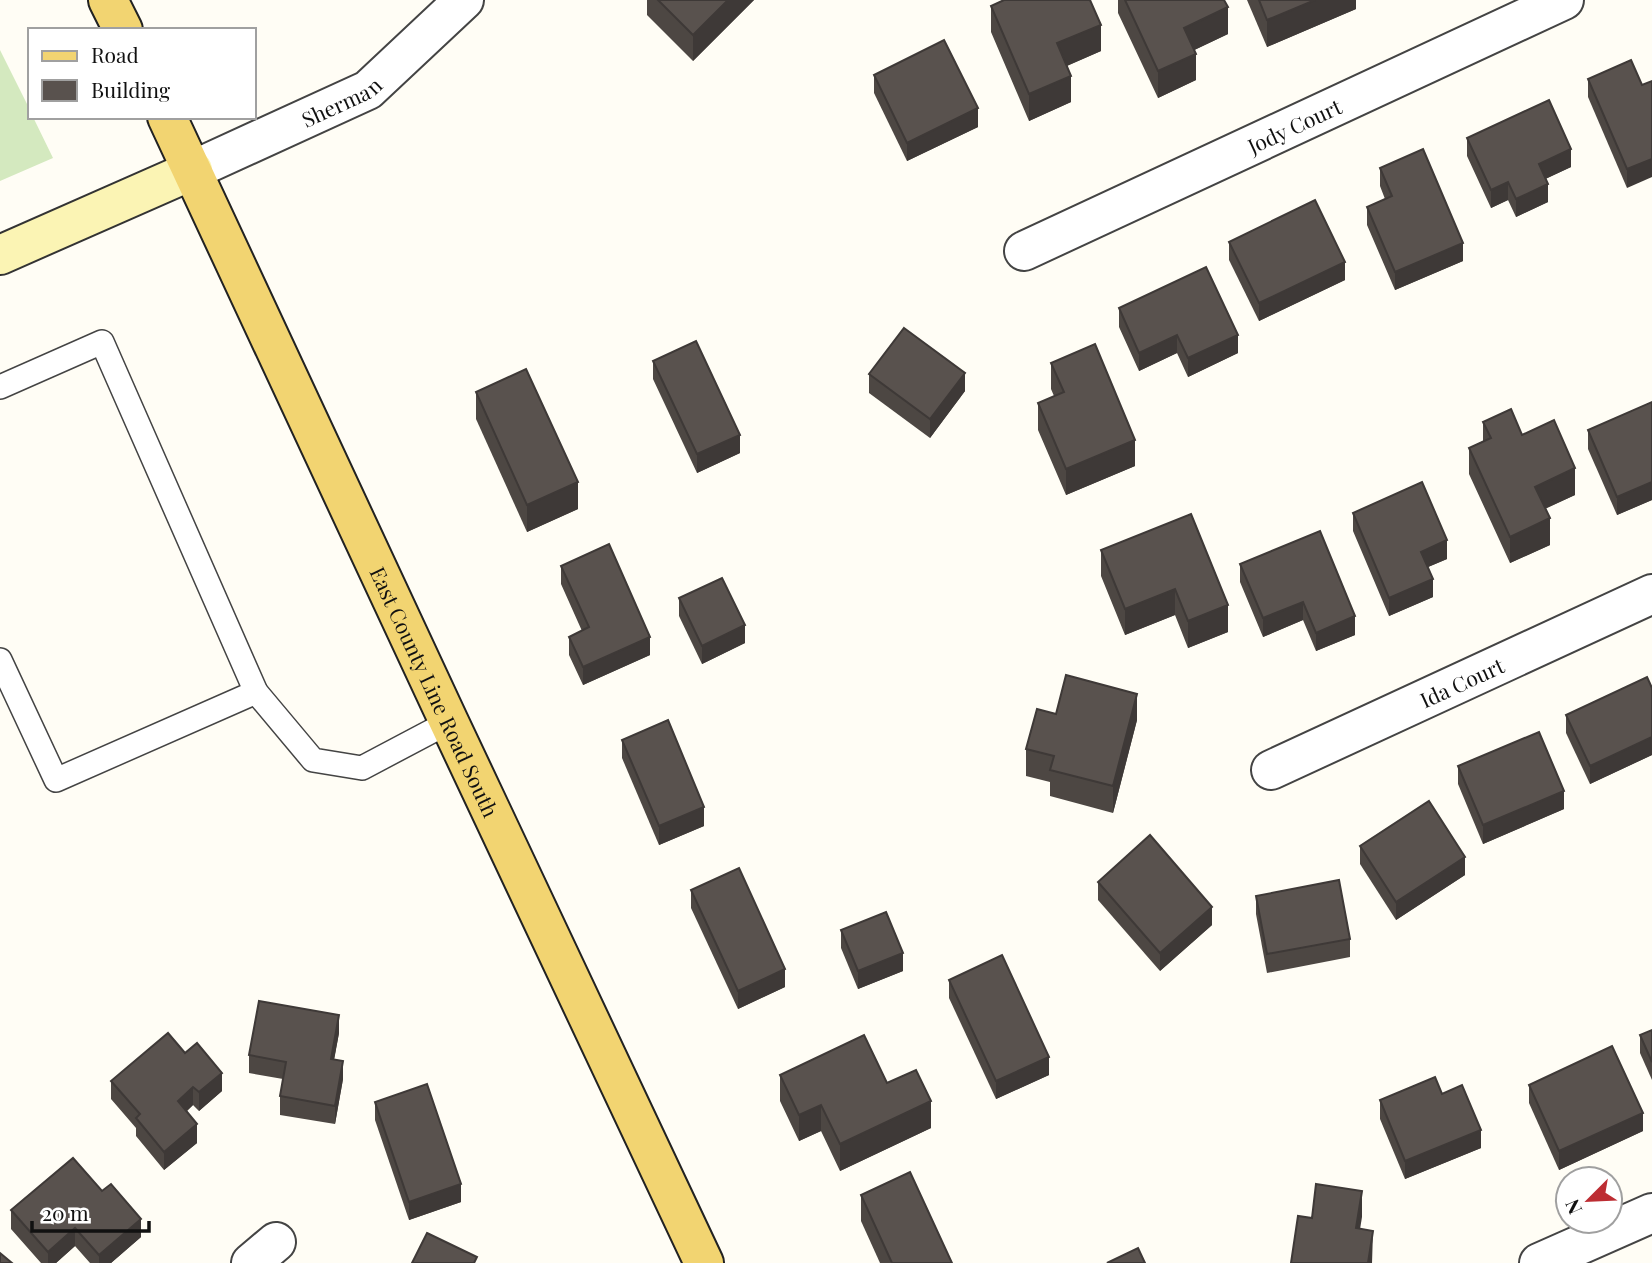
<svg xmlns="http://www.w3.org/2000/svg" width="1652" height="1263" viewBox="0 0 1652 1263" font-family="'Playfair Display',serif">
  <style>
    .green { fill: #d4e9bf }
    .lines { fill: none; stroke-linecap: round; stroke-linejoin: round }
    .lane-casing { stroke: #444; stroke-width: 26 }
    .street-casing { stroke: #444; stroke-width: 42 }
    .secondary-casing { stroke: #333; stroke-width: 42 }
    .primary-casing { stroke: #222; stroke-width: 42 }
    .lane { stroke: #fff; stroke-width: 23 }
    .street { stroke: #fff; stroke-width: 38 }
    .secondary { stroke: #fbf4b4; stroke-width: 38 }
    .primary { stroke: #f2d471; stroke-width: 38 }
    .wall { fill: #4d4743 }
    .shaded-wall { fill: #3e3937 }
    .building { fill: #59524e; stroke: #3e3937; stroke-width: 2 }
    .labels { text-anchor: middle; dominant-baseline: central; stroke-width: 7; stroke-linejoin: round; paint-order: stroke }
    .street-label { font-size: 21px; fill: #111; stroke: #fff }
  </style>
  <rect width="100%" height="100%" fill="#fffdf5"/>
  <polygon class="green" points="0,50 30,110 30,117 33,117 53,158 0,181"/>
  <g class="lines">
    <defs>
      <g id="lane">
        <polyline points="0,387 102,342 256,692 313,760 362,768 449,722"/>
        <polyline points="0,660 56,780 256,692"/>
      </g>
      <g id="street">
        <path id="s1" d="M 193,170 L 368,90 L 464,0"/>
        <path id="s2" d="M 1024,251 L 1564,0"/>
        <path id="s3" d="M 1271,770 L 1652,594"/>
        <polyline points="251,1263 276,1242"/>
        <polyline points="1539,1263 1652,1213"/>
      </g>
      <polyline id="secondary" points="0,255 193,170"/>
      <g id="primary">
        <polyline points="108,0 123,30"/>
        <path id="s4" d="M 167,117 L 449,722 L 704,1263"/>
      </g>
    </defs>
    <use href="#lane" class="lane-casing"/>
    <use href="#street" class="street-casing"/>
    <use href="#secondary" class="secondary-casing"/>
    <use href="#primary" class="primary-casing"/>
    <use href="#lane" class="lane"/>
    <use href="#street" class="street"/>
    <use href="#secondary" class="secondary"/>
    <use href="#primary" class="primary"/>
  </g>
  <g class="wall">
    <polygon points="647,0 754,0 693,61 647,15"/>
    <polygon points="1118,0 1224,0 1228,34 1194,50 1196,80 1158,98 1118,13"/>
    <polygon points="1247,0 1356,0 1356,9 1267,47"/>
    <polygon points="991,6 1101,51 1067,66 1071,102 1029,121 991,32"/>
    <polygon points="1631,60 1627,188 1588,97 1588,79"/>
    <polygon points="874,75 978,127 907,161 874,93"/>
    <polygon points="1467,138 1571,167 1545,179 1548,202 1516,217 1508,200 1491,208 1467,156"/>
    <polygon points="1380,168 1463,261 1395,290 1367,225 1367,207 1385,199 1380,186"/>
    <polygon points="1229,242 1345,280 1259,321 1229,260"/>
    <polygon points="1119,308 1238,353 1188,377 1177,353 1139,371 1119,327"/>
    <polygon points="653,361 740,453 697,473 653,379"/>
    <polygon points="1051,363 1135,466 1066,495 1038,430 1038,403 1054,396 1051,389"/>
    <polygon points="869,374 965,391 930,438 869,393"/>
    <polygon points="476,392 578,509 527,532 476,419"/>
    <polygon points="1652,402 1652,500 1617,515 1588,449 1588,430"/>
    <polygon points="1483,422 1522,435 1575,495 1545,509 1550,545 1510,563 1469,474 1469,448 1483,441"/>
    <polygon points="1353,513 1447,559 1428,567 1433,597 1389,616 1353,531"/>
    <polygon points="1191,514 1228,632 1188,648 1175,615 1125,635 1101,576 1101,550"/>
    <polygon points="1240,564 1355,635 1316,651 1303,620 1263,637 1240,582"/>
    <polygon points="561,566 650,655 583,685 569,655 569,637 582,631 561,584"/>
    <polygon points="679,598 745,643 702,664 679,616"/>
    <polygon points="1652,688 1652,755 1590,784 1566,733 1566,715"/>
    <polygon points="1056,714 1137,720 1113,813 1050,796 1050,782 1026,776 1026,749"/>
    <polygon points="622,740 704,826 659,845 622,758"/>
    <polygon points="1458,766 1564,809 1483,844 1458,784"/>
    <polygon points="1360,846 1465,875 1396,920 1360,864"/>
    <polygon points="1098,882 1212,925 1160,971 1098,900"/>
    <polygon points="691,890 785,987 738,1009 691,908"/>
    <polygon points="1256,896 1350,939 1350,957 1267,973 1256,914"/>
    <polygon points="841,930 903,971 858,989 841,948"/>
    <polygon points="949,980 1049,1075 996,1099 949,998"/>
    <polygon points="1652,1030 1652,1080 1640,1053 1640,1035"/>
    <polygon points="339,1033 334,1059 343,1079 335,1124 280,1115 280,1096 283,1079 249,1073 249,1055"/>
    <polygon points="185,1053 222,1091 199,1111 193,1105 187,1111 197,1143 164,1170 136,1136 136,1128 111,1099 111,1081"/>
    <polygon points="780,1075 887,1083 931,1128 840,1171 821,1131 799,1141 780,1101"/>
    <polygon points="1529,1085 1643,1131 1559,1170 1529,1103"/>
    <polygon points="1442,1094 1481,1148 1405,1179 1380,1119 1380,1100"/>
    <polygon points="375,1102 461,1202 409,1220 375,1120"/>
    <polygon points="861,1195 952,1263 880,1263 861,1221"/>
    <polygon points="11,1210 141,1237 111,1263 90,1263 75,1246 56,1263 41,1263 11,1229"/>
  </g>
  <g class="shaded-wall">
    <polygon points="728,0 754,0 693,61 693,35"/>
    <polygon points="1315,0 1356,0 1356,9 1267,47 1267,20"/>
    <polygon points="1228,7 1228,34 1184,55 1184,28"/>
    <polygon points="1101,25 1101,51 1057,70 1057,43"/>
    <polygon points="1196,54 1196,80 1158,98 1158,71"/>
    <polygon points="1071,76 1071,102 1029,121 1029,94"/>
    <polygon points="978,108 978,127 907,161 907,143"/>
    <polygon points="1571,149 1571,167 1539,182 1539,164"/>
    <polygon points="1652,159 1652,177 1627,188 1627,169"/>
    <polygon points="1508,182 1508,200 1491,208 1491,190"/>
    <polygon points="1548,184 1548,202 1516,217 1516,199"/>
    <polygon points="1463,243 1463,261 1395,290 1395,272"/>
    <polygon points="1345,262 1345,280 1259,321 1259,303"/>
    <polygon points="1177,335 1177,353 1139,371 1139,353"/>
    <polygon points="1238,335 1238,353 1188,377 1188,358"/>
    <polygon points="965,373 965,391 930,438 930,419"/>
    <polygon points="740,435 740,453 697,473 697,454"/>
    <polygon points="1135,440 1135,466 1066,495 1066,469"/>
    <polygon points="1575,468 1575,495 1535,513 1535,487"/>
    <polygon points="578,482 578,509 527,532 527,505"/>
    <polygon points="1652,482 1652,500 1617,515 1617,497"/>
    <polygon points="1550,518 1550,545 1510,563 1510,537"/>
    <polygon points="1447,540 1447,559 1421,570 1421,552"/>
    <polygon points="1433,579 1433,597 1389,616 1389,598"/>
    <polygon points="1175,589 1175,615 1125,635 1125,609"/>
    <polygon points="1303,602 1303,620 1263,637 1263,618"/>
    <polygon points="1228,605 1228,632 1188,648 1188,621"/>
    <polygon points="1355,616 1355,635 1316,651 1316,633"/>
    <polygon points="745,625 745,643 702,664 702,646"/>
    <polygon points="650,637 650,655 583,685 583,667"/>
    <polygon points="1137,694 1137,720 1113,813 1113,786"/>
    <polygon points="1652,737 1652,755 1590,784 1590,766"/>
    <polygon points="1564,791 1564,809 1483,844 1483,825"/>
    <polygon points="704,807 704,826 659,845 659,826"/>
    <polygon points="1465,857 1465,875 1396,920 1396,902"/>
    <polygon points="1212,907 1212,925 1160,971 1160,953"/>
    <polygon points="903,953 903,971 858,989 858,971"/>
    <polygon points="785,969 785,987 738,1009 738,991"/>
    <polygon points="339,1015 339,1033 331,1077 331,1059"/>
    <polygon points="1049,1057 1049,1075 996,1099 996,1081"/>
    <polygon points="343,1061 343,1079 335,1124 335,1106"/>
    <polygon points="222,1073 222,1091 199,1111 199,1092"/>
    <polygon points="193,1087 193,1105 178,1119 178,1101"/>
    <polygon points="931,1101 931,1128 840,1171 840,1144"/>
    <polygon points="821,1105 821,1131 799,1141 799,1115"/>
    <polygon points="1643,1113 1643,1131 1559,1170 1559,1151"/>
    <polygon points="197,1124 197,1143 164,1170 164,1152"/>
    <polygon points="1481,1130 1481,1148 1405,1179 1405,1161"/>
    <polygon points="461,1184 461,1202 409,1220 409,1202"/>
    <polygon points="1362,1191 1362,1217 1356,1254 1356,1228"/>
    <polygon points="141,1219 141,1237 111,1263 99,1263 99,1255"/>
    <polygon points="75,1228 75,1246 56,1263 48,1263 48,1252"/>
    <polygon points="1373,1231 1372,1263 1368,1263"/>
  </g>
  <g class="building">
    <polygon points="658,0 728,0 693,35"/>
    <polygon points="1004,0 1090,0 1101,25 1057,43 1071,76 1029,94 991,6"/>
    <polygon points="1125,0 1224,0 1228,7 1184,28 1196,54 1158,71"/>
    <polygon points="1259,0 1315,0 1267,20"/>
    <polygon points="944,40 978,108 907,143 874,75"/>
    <polygon points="1631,60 1642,85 1652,81 1652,159 1627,169 1588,79"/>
    <polygon points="1549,100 1571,149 1539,164 1548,184 1516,199 1508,182 1491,190 1467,138"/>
    <polygon points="1423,149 1463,243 1395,272 1367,207 1392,196 1380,168"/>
    <polygon points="1315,200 1345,262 1259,303 1229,242"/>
    <polygon points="1206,267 1238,335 1188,358 1177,335 1139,353 1119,308"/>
    <polygon points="904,328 965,373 930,419 869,374"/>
    <polygon points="696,341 740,435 697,454 653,361"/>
    <polygon points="1095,344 1135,440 1066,469 1038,403 1064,392 1051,363"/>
    <polygon points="526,369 578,482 527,505 476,392"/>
    <polygon points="1652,402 1652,482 1617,497 1588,430"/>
    <polygon points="1511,409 1522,435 1554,420 1575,468 1535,487 1550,518 1510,537 1469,448 1491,438 1483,422"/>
    <polygon points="1422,482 1447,540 1421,552 1433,579 1389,598 1353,513"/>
    <polygon points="1191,514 1228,605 1188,621 1175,589 1125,609 1101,550"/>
    <polygon points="1320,531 1355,616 1316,633 1303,602 1263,618 1240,564"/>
    <polygon points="609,544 650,637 583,667 569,637 589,627 561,566"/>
    <polygon points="722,578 745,625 702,646 679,598"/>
    <polygon points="1066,675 1137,694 1113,786 1050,770 1054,756 1026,749 1037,709 1056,714"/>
    <polygon points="1647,677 1652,688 1652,737 1590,766 1566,715"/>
    <polygon points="668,720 704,807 659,826 622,740"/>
    <polygon points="1539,732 1564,791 1483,825 1458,766"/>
    <polygon points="1429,801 1465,857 1396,902 1360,846"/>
    <polygon points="1150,835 1212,907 1160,953 1098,882"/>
    <polygon points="739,868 785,969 738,991 691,890"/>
    <polygon points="1339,880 1350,939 1267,954 1256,896"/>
    <polygon points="886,912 903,953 858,971 841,930"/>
    <polygon points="1002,955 1049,1057 996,1081 949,980"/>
    <polygon points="259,1001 339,1015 331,1059 343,1061 335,1106 280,1096 286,1062 249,1055"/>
    <polygon points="1652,1030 1652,1062 1640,1035"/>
    <polygon points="168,1033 185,1053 197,1043 222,1073 199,1092 193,1087 178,1101 197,1124 164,1152 136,1118 140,1114 111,1081"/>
    <polygon points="864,1035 887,1083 916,1070 931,1101 840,1144 821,1105 799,1115 780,1075"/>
    <polygon points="1612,1046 1643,1113 1559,1151 1529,1085"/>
    <polygon points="1435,1077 1442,1094 1462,1085 1481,1130 1405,1161 1380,1100"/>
    <polygon points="427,1084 461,1184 409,1202 375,1102"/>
    <polygon points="73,1158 102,1191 111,1184 141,1219 99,1255 75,1228 48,1252 11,1210"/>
    <polygon points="910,1172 952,1263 892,1263 861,1195"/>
    <polygon points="1316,1184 1362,1191 1356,1228 1373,1231 1368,1263 1291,1263 1298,1216 1312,1218"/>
    <polygon points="427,1233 477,1257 474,1263 412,1263"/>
    <polygon points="1138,1248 1145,1263 1107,1263"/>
    <polygon points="0,1253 12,1263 0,1263"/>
  </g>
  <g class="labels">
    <g class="street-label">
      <text stroke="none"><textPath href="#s1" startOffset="163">Sherman</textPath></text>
      <text stroke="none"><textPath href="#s2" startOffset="298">Jody Court</textPath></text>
      <text stroke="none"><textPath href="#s3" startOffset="210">Ida Court</textPath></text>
      <text stroke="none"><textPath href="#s4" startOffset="634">East County Line Road South</textPath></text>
    </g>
  </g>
  <rect x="28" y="28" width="228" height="91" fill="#ffffff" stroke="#a0a0a0" stroke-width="2"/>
  <rect x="42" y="51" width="35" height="10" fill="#f2d471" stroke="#a0a0a0" stroke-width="2"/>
  <text x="91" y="63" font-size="21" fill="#111111">Road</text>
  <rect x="42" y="80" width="35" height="21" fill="#59524e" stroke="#a0a0a0" stroke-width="2"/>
  <text x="91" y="98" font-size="21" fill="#111111">Building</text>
  <g transform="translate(1589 1200) rotate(246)"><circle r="33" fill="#ffffff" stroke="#a0a0a0" stroke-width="2"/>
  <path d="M0-5L12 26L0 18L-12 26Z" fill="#bd2d33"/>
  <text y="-10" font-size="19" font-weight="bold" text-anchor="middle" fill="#111111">N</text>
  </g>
  <path d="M32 1221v10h117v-10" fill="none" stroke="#111111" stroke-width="3.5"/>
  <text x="42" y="1221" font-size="21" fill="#111111" stroke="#ffffff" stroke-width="5" paint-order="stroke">20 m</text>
</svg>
